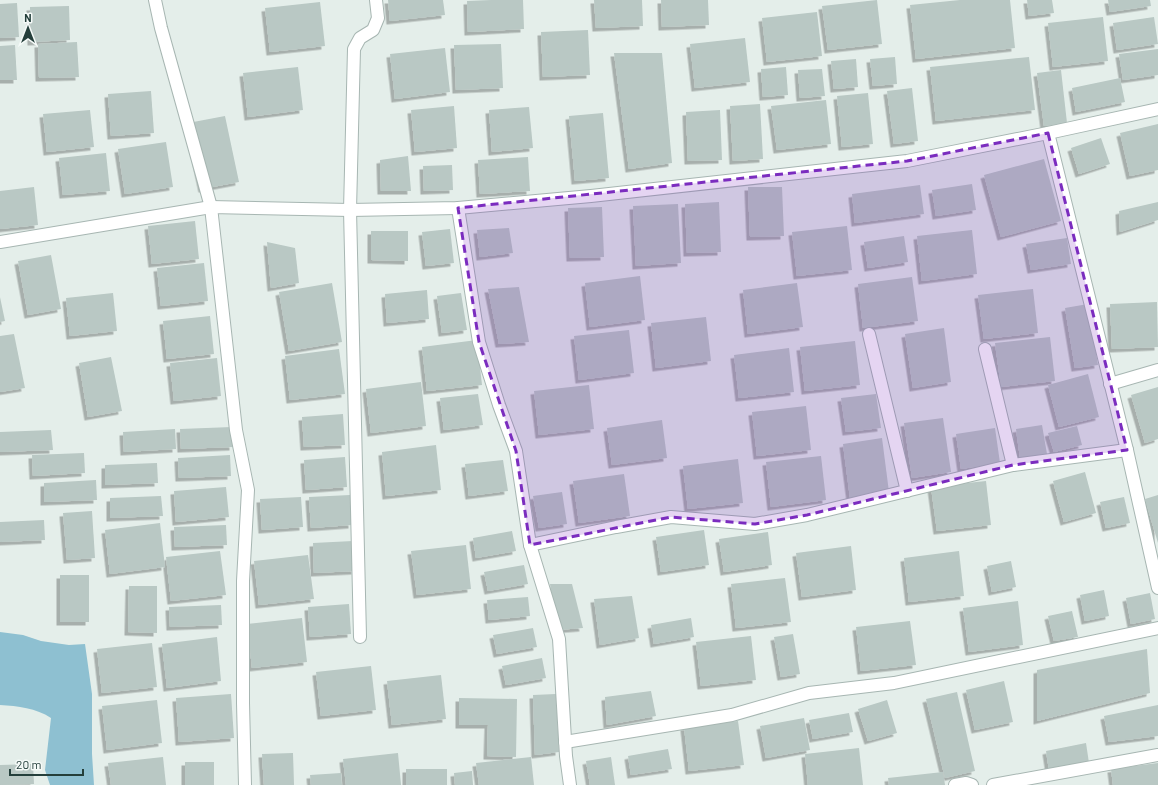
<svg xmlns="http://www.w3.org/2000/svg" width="1158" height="785" viewBox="0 0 1158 785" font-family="Barlow,sans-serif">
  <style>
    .water { fill: #8ec0d1 }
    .building { fill: #b9c8c4; filter: url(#shadow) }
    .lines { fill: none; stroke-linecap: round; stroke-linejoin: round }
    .minor-casing { stroke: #a7b6b2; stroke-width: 14 }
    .minor { stroke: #fff; stroke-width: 12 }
    .marked { fill: #7b2cbf; fill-opacity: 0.2; stroke: #7b2cbf; stroke-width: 3; stroke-dasharray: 8 5; stroke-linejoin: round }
  </style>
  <defs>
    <filter id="shadow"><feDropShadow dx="-3.5" dy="3.5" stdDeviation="0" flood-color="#0004"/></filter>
  </defs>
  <rect width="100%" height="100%" fill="#e4eeea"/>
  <path class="water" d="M 0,632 L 23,635 L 41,641 L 69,645 L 85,644 L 92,694 L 92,754 L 94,785 L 50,785 L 45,770 L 51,718 C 36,708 18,706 0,705 Z"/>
  <g class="building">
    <polygon points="388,0 443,0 445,15 390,21"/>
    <polygon points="491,0 523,0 524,29 468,32 467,1"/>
    <polygon points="594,0 642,0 643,26 596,28"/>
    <polygon points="661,0 708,0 709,25 662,27"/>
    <polygon points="877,0 882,44 828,50 822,6"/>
    <polygon points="960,0 1010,0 1015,48 916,59 910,5"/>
    <polygon points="1027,0 1052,0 1054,13 1029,16"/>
    <polygon points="1108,0 1150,0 1151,6 1110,12"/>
    <polygon points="320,2 325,46 270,52 265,8"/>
    <polygon points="17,3 19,37 0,38 0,4"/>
    <polygon points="69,6 70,40 31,42 30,7"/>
    <polygon points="817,12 822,56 767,62 762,18"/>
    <polygon points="1103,17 1108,61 1053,67 1048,23"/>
    <polygon points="1154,17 1158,44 1117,50 1113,23"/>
    <polygon points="588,30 590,75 543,77 541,32"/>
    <polygon points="745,38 750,82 695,88 690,44"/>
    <polygon points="77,42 79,77 39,78 38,44"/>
    <polygon points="501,44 503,88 456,90 454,45"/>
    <polygon points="15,45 17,80 0,80 0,46"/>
    <polygon points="445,48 450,92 395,99 390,54"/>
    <polygon points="1158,49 1158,75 1123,80 1119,54"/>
    <polygon points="614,53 662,53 672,163 629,169"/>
    <polygon points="895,57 897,84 873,86 870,59"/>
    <polygon points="1029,57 1035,110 936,121 930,67"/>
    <polygon points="856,59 858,87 834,89 831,61"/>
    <polygon points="298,67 303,110 248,117 243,73"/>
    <polygon points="786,67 788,95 763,97 761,69"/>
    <polygon points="822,69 825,96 800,98 798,70"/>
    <polygon points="1061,70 1067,123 1044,126 1037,73"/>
    <polygon points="1120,78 1125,102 1076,112 1072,88"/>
    <polygon points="912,88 918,141 894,144 887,91"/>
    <polygon points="151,91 154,133 111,136 108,94"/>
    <polygon points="868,93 873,144 842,147 837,96"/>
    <polygon points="826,100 831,144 777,150 771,106"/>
    <polygon points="760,104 763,159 733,161 730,106"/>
    <polygon points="454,106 457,148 415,152 411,110"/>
    <polygon points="529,107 533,148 492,152 489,110"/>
    <polygon points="90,110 94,147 47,152 43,114"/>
    <polygon points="720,110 722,160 688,161 686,112"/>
    <polygon points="603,113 609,178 575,181 569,116"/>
    <polygon points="225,116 239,182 202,189 188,123"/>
    <polygon points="1158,124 1158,170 1130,176 1120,133"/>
    <polygon points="1101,138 1110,164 1079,174 1071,148"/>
    <polygon points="166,142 173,187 125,194 118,149"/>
    <polygon points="106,153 110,191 63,195 59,158"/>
    <polygon points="408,156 411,191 381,191 380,160"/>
    <polygon points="528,157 530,191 480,194 478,160"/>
    <polygon points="1044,159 1061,221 1001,237 984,175"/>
    <polygon points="452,165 453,190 424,191 423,166"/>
    <polygon points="972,184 976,210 936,216 932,190"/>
    <polygon points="920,185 924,214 855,223 852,194"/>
    <polygon points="34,187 38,225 0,229 0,191"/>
    <polygon points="748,187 782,187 784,236 750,237"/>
    <polygon points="719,202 721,252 687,253 685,204"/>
    <polygon points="1158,202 1158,220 1120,232 1119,211"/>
    <polygon points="678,204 681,263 636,266 633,206"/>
    <polygon points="602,207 604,257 570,258 568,208"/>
    <polygon points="195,221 199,259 152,264 148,226"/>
    <polygon points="847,226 852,270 797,276 792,232"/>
    <polygon points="509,228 513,253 480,257 477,230"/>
    <polygon points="450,229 454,263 426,266 422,232"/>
    <polygon points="972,230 977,274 922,281 917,236"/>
    <polygon points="371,231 408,231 408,261 371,260"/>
    <polygon points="904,236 908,262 868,268 864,242"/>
    <polygon points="1067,238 1071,264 1031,270 1026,244"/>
    <polygon points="267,242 295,248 299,283 271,288"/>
    <polygon points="51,255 61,309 28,315 18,261"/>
    <polygon points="204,263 208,301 161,306 157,268"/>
    <polygon points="640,276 645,320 590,327 585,283"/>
    <polygon points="912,277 918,321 863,328 858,284"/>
    <polygon points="332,283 342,342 289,351 279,292"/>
    <polygon points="797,283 803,327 748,334 743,290"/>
    <polygon points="519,287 529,342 499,344 488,289"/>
    <polygon points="1033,289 1038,333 984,339 978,295"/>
    <polygon points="427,290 429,319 387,323 385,294"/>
    <polygon points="113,293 117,331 70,336 66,298"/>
    <polygon points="461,293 467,330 442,333 437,296"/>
    <polygon points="0,297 5,321 0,322"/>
    <polygon points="1157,302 1158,347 1112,349 1110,304"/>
    <polygon points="1088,304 1098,365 1075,368 1065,308"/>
    <polygon points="210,316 214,354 167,359 163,321"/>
    <polygon points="706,317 711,361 656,368 651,323"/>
    <polygon points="944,328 951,382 913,388 905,334"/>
    <polygon points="629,330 634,373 579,380 574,336"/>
    <polygon points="14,334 25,388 0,392 0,336"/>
    <polygon points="1050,337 1055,381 1001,387 995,343"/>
    <polygon points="477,340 482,385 427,391 422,347"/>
    <polygon points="855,341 860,385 805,391 800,347"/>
    <polygon points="789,348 794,392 739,398 734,355"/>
    <polygon points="339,349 345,394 290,400 285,356"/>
    <polygon points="111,357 122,411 88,417 79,363"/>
    <polygon points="217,358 221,396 174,401 170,363"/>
    <polygon points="1088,374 1099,417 1059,427 1048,385"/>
    <polygon points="421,382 426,426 371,433 366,389"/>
    <polygon points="589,385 594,429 539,435 534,391"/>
    <polygon points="1158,387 1158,439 1145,443 1131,395"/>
    <polygon points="478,394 483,425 444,430 440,398"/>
    <polygon points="876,394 881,428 846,432 841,398"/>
    <polygon points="806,406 811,450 757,456 752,412"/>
    <polygon points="343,414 345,445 304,447 302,417"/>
    <polygon points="943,418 951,472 912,478 904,423"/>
    <polygon points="662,420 667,458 612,465 607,428"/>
    <polygon points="1042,425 1047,454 1020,458 1016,429"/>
    <polygon points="1077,426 1082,445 1054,452 1048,433"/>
    <polygon points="232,427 233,447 181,449 180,429"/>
    <polygon points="995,428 1000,463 961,469 956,434"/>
    <polygon points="175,429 176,449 124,452 123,432"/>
    <polygon points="51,430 53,450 0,452 0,432"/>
    <polygon points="882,438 889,492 850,498 843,444"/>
    <polygon points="436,445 441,490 386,496 382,452"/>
    <polygon points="84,453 85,473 33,476 32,455"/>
    <polygon points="230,455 231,476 179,478 178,458"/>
    <polygon points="821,456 826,500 771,507 766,462"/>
    <polygon points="345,457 347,487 306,490 304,460"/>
    <polygon points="738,459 743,503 688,509 683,466"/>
    <polygon points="503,460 508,491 469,496 465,464"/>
    <polygon points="157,463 158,483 105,485 105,465"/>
    <polygon points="1085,472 1096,513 1064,522 1053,481"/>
    <polygon points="624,474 630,516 579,523 573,481"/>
    <polygon points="96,480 97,500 44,502 44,483"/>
    <polygon points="986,481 991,525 937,531 931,487"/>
    <polygon points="226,487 229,517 176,522 174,491"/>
    <polygon points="562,492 567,524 539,528 533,496"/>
    <polygon points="350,495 352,525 311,528 309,497"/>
    <polygon points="1158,495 1158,543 1145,499"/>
    <polygon points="161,496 163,516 110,518 110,498"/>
    <polygon points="301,497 303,527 262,530 260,499"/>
    <polygon points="1124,497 1130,523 1106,528 1100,502"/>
    <polygon points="92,511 95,558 67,560 63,513"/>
    <polygon points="44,520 45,540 0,542 0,522"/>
    <polygon points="160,523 165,567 110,574 105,530"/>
    <polygon points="226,525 227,545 175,547 174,527"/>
    <polygon points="704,530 709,565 661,572 656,537"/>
    <polygon points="512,531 516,551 476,558 473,538"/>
    <polygon points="768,532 772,565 724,572 719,539"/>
    <polygon points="353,541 355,571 314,573 313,543"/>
    <polygon points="466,545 471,589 417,595 411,551"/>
    <polygon points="851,546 856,590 802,597 796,553"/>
    <polygon points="220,551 226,595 171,601 166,557"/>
    <polygon points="959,551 964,596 909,602 904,558"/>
    <polygon points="308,555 314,599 259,605 254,561"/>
    <polygon points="1011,561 1016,587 992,592 987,566"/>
    <polygon points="524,565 528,584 488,591 484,572"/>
    <rect x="60" y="575" width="29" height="47"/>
    <polygon points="785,578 791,622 736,628 731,584"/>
    <polygon points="550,584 572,584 583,628 557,630"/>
    <polygon points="129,586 157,586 157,633 128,632"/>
    <polygon points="1104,590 1109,616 1085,621 1080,595"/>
    <polygon points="1150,593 1155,619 1131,624 1126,598"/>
    <polygon points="632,596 639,638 600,645 594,599"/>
    <polygon points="528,597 530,616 489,620 487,600"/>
    <polygon points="1018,601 1023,645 969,652 963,608"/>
    <polygon points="349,604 351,634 310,637 308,607"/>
    <polygon points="221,605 222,625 170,627 169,607"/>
    <polygon points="1072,611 1078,637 1054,641 1048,616"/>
    <polygon points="302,618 307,662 252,668 247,624"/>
    <polygon points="691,618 694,637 654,644 651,625"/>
    <polygon points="910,621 916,665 861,671 856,627"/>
    <polygon points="533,628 537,647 497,654 493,635"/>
    <polygon points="793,634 800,674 781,677 774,637"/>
    <polygon points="751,636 756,680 701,686 696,642"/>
    <polygon points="217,637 221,681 167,688 162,644"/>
    <polygon points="152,643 157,687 102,693 97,649"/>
    <polygon points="1147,649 1150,693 1037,721 1037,670"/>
    <polygon points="542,658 546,678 506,685 502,666"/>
    <polygon points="371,666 376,710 321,716 316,672"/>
    <polygon points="441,675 446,719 392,725 387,681"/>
    <polygon points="1004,681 1013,722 975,730 966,690"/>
    <polygon points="651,691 656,716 607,725 605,697"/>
    <polygon points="957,692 975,771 945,778 926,699"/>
    <polygon points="231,694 234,738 179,742 176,698"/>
    <polygon points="556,694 559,752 535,755 533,695"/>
    <polygon points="459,698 517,699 516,757 487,756 488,725 459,725"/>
    <polygon points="157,700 162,743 107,750 102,706"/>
    <polygon points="887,700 897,733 868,741 858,709"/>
    <polygon points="1158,705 1158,736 1109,742 1104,716"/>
    <polygon points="849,713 853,732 813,739 809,720"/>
    <polygon points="804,718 810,750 766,758 760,726"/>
    <polygon points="738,721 744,765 689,771 684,727"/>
    <polygon points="1086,743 1089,763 1049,770 1046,751"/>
    <polygon points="859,748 863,785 808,785 805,754"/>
    <polygon points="668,749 672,769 631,775 628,756"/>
    <polygon points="293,753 294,785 264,785 262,754"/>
    <polygon points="398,753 401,785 346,785 343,759"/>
    <polygon points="163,757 166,785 111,785 108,763"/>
    <polygon points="531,757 534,785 479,785 476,763"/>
    <polygon points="611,757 615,785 590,785 586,761"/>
    <rect x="185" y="762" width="29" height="23"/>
    <polygon points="1158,763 1158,785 1113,785 1111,769"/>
    <polygon points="33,764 34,784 0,785 0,765"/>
    <rect x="406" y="769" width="41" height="16"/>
    <polygon points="472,771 473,785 455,785 454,773"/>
    <polygon points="943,772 945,785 889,785 888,778"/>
    <polygon points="341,773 342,785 311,785 310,775"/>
  </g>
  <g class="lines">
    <defs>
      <g id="minor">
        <polyline points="155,0 161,28 211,207 236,430 248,490 243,581 243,703 245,785"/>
        <polyline points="1048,133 1127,450 1158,588"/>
        <polyline points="458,208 479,342 499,405 516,451 530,545 559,639 566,756 570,785"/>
        <polyline points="0,242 211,207 350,210 458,208 591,196 907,161 1048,133 1158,109"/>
        <polyline points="869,334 907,491"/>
        <polyline points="985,349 1013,465"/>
        <polyline points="1110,384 1158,370"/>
        <polyline points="530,545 616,527 671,517 755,524 807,515 1013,465 1127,450"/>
        <polyline points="360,637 350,210 354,49 360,38 373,30 378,18 376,0"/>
        <polyline points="565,742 732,715 809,693 894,683 1158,628"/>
        <polyline points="955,785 966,783 972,785"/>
        <polyline points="993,785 1158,755"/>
      </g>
    </defs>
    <use href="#minor" class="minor-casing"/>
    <use href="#minor" class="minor"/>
  </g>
  <path class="marked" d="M 1048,133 L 1127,450 L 1013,465 L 807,515 L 755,524 L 671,517 L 530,545 L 516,451 L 479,342 L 458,208 L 907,161 Z"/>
  <g transform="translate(28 28)" stroke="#f5faf8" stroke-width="3" paint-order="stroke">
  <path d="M0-3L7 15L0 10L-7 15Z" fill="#243f3b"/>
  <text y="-6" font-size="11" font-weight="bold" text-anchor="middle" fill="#243f3b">N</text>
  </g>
  <path d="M10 769v6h73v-6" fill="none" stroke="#243f3b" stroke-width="2"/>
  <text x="16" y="769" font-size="12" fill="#243f3b" stroke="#f5faf8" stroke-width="3" paint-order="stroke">20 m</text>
</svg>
